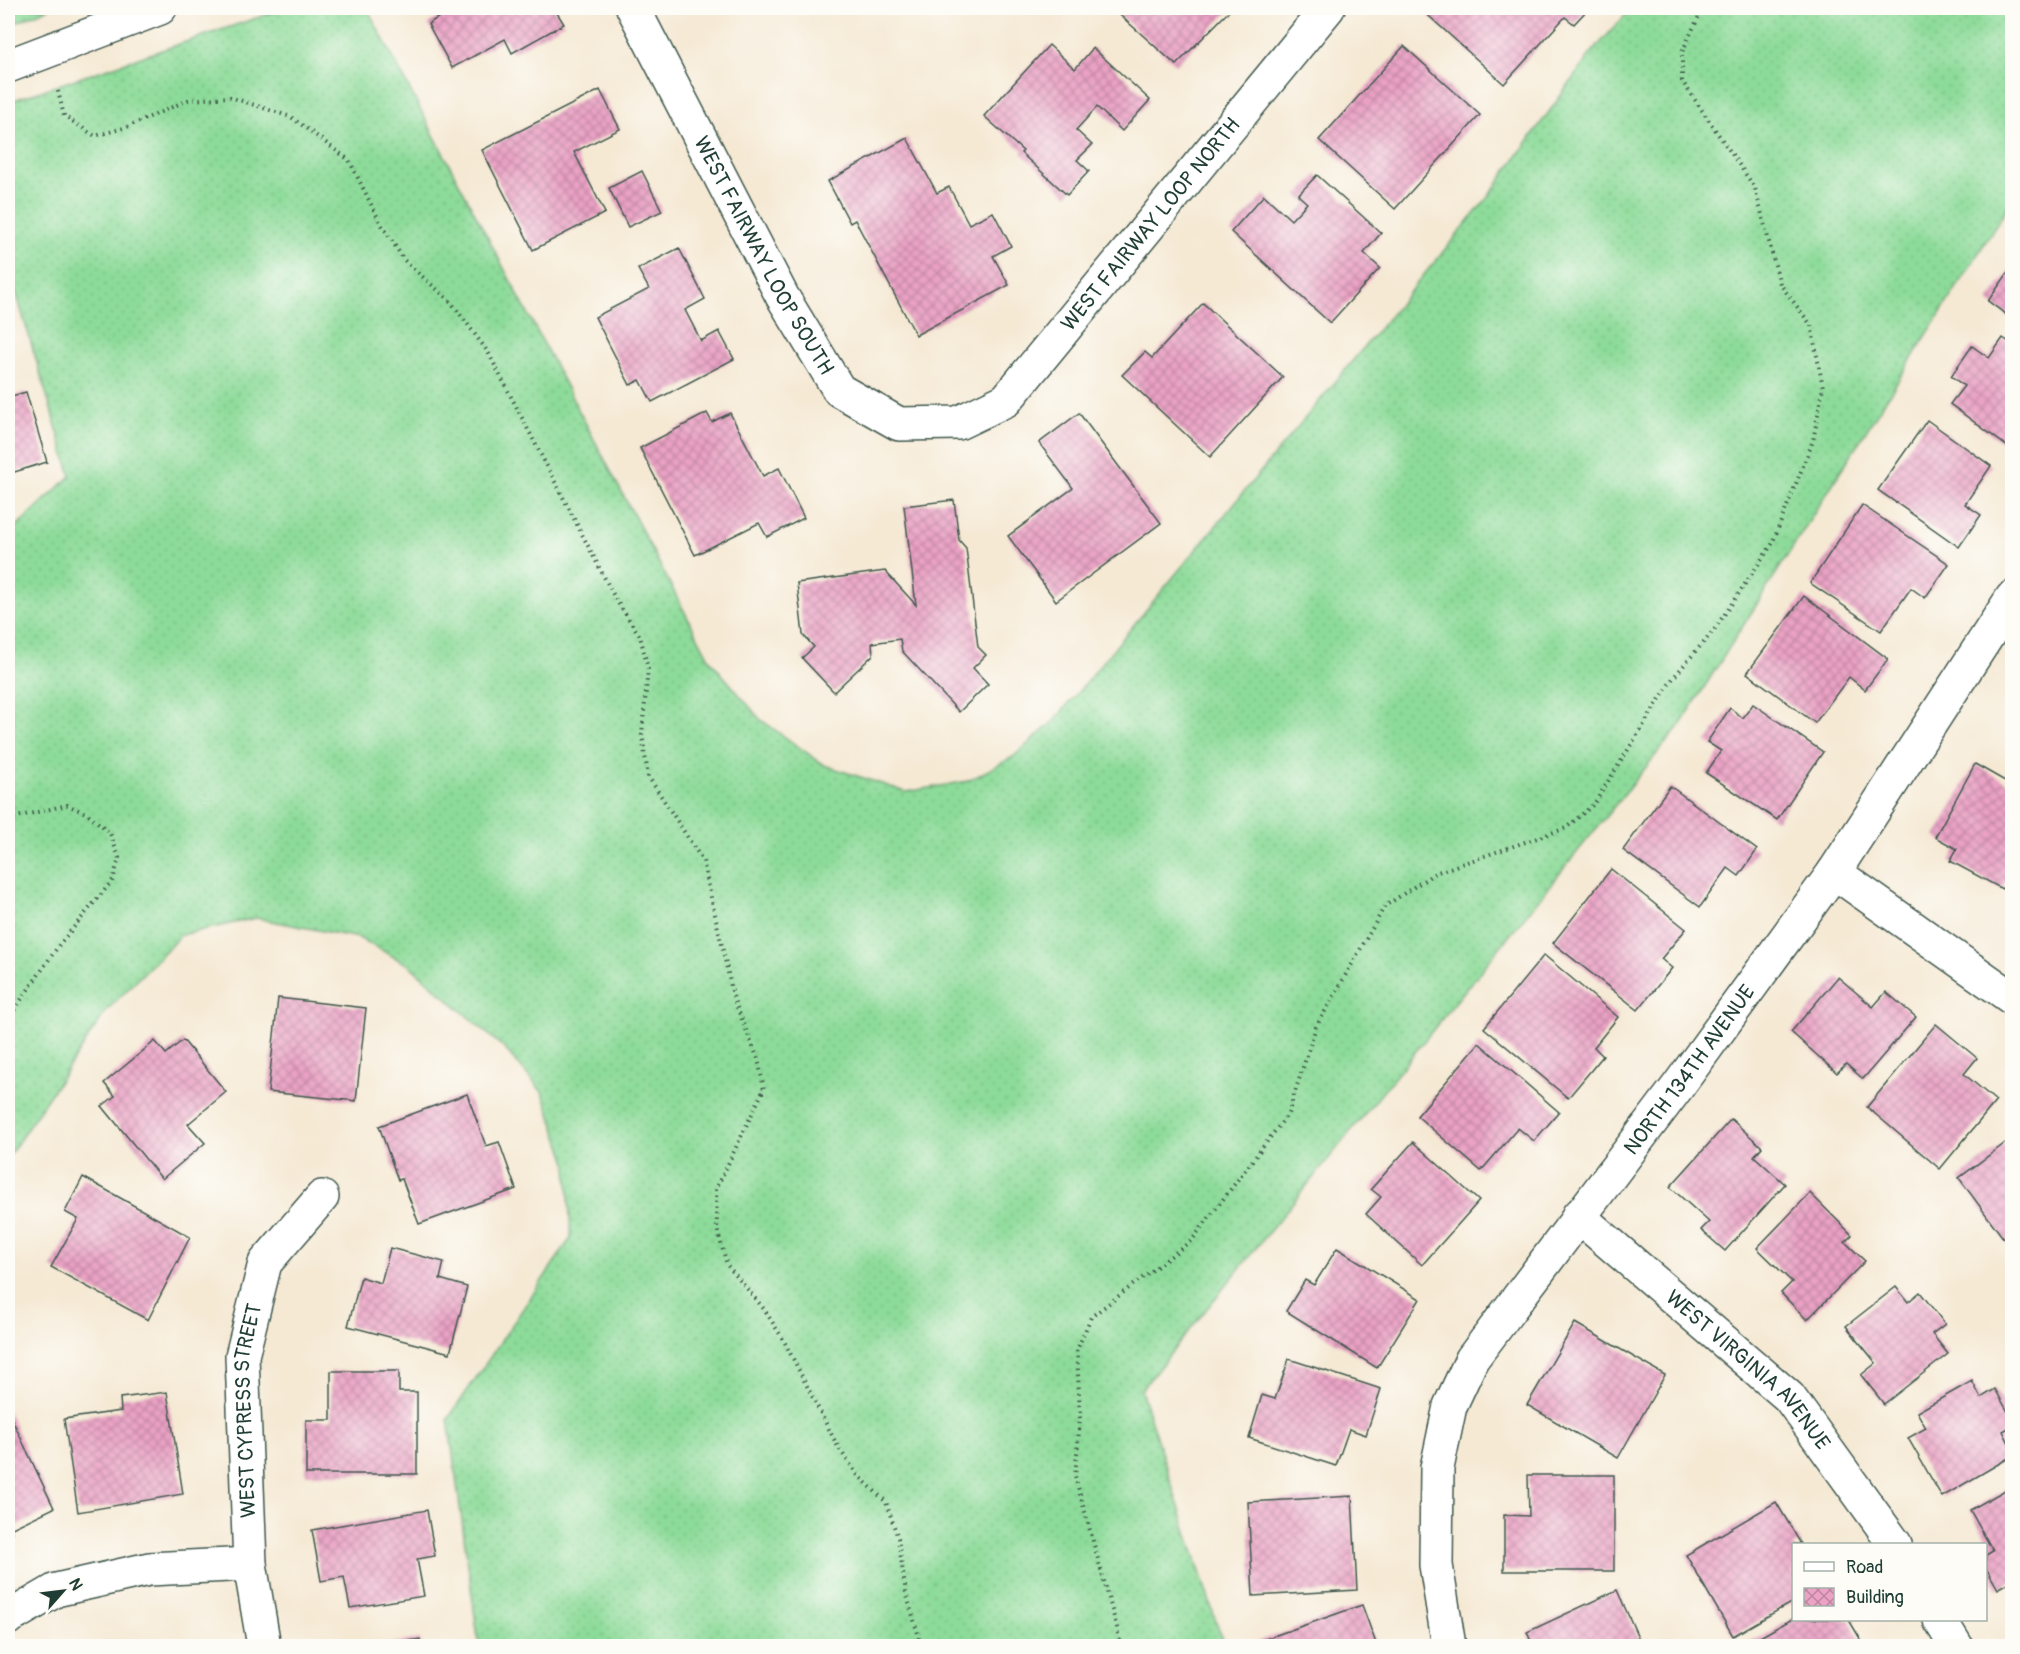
<svg xmlns="http://www.w3.org/2000/svg" width="2020" height="1654" viewBox="0 0 2020 1654" font-family="Pangolin,sans-serif">
  <style>
    .grass { fill: url(#grass-dots); stroke: #568c67; stroke-width: 1.5 }
    .building { fill: url(#building-cross-hatch) }
    .lines { fill: none; stroke-linecap: round; stroke-linejoin: round }
    .minor-casing { stroke: #3f574c; stroke-width: 36 }
    .path { stroke: #3f574c; stroke-width: 4; stroke-dasharray: 1.5 4.5; stroke-linecap: butt }
    .minor { stroke: #fff; stroke-width: 33 }
    .labels { text-anchor: middle; dominant-baseline: central; stroke-width: 4.5; stroke-linejoin: round; paint-order: stroke }
    .street-label { font-size: 21px; fill: #1f3d34; stroke: #fdfcf7 }
  </style>
  <defs>
    <pattern id="grass-dots" width="8" height="8" patternUnits="userSpaceOnUse" patternTransform="scale(1.5)"><rect width="8" height="8" fill="#8ddb9a"/><path d="M2 2h.1M6 6h.1" fill="none" stroke="#79bd85" stroke-width="1.8" stroke-linecap="round"/></pattern>
    <pattern id="building-cross-hatch" width="8" height="8" patternUnits="userSpaceOnUse" patternTransform="scale(1.5)"><rect width="8" height="8" fill="#eba2c5"/><path d="M0 0l8 8M0 8l8-8" fill="none" stroke="#be85a1"/></pattern>
  </defs>
  <rect width="100%" height="100%" fill="#fdfcf7"/>
  <filter id="ink" filterUnits="userSpaceOnUse"><feTurbulence type="fractalNoise" baseFrequency=".0167" numOctaves="2"/><feDisplacementMap in="SourceGraphic" scale="12" xChannelSelector="R" yChannelSelector="G"/><feConvolveMatrix kernelMatrix="1 2 1 2 8 2 1 2 1" color-interpolation-filters="sRGB"/></filter>
  <filter id="wash" filterUnits="userSpaceOnUse"><feTurbulence type="fractalNoise" baseFrequency=".008" numOctaves="4" result="noise"/><feDisplacementMap in="SourceGraphic" scale="24" xChannelSelector="R" yChannelSelector="G"/><feGaussianBlur stdDeviation="1.35" result="paint"/><feColorMatrix in="noise" values="0 0 0 0 0 0 0 0 0 0 0 0 0 0 0 0 0 1.4 0 .05"/><feComposite in="paint" operator="in"/></filter>
  <g filter="url(#wash)">
    <rect width="100%" height="100%" fill="#f5e9d4"/>
    <g class="grass">
      <polygon points="8,8 50,8 8,26"/>
      <polygon points="286,8 367,8 710,660 760,719 824,765 906,792 968,781 1013,757 1054,721 1485,201 1592,52 1632,8 2012,8 2012,200 1681,724 1141,1390 1224,1646 479,1646 448,1419 571,1238 567,1163 543,1093 505,1049 409,965 359,938 256,918 181,935 107,1010 8,1157 8,534 71,476 8,266 8,102"/>
    </g>
    <g id="blocks">
      <g class="building">
        <polygon points="434,8 554,8 564,24 512,53 505,39 452,68 428,24 439,17"/>
        <polygon points="1112,8 1232,8 1176,65"/>
        <polygon points="1420,8 1589,8 1574,24 1565,17 1504,84"/>
        <polygon points="1049,45 1075,69 1093,48 1150,100 1122,131 1097,107 1076,130 1092,145 1077,160 1089,171 1067,195 1021,153 1023,151 984,116"/>
        <polygon points="1404,46 1480,115 1395,209 1319,140"/>
        <polygon points="600,90 620,129 574,152 605,213 533,250 482,150"/>
        <polygon points="907,138 937,193 949,187 969,224 993,212 1011,246 993,256 1009,285 916,335 855,220 850,223 828,181"/>
        <polygon points="642,171 662,211 628,227 609,188"/>
        <polygon points="1317,175 1381,233 1364,253 1380,268 1330,323 1231,232 1264,195 1291,220 1307,203 1298,195"/>
        <polygon points="679,248 705,299 685,310 701,341 719,331 734,359 652,402 640,380 630,385 595,317 649,289 638,269"/>
        <polygon points="2012,267 2012,319 1988,301"/>
        <polygon points="1203,303 1283,377 1210,457 1122,375 1145,352 1152,358"/>
        <polygon points="2003,338 2012,344 2012,450 1950,404 1964,386 1951,376 1972,346 1989,358"/>
        <polygon points="26,392 47,462 8,474 8,397"/>
        <polygon points="707,413 712,422 730,413 763,476 779,468 804,518 767,537 759,523 695,555 640,448"/>
        <polygon points="1079,413 1161,523 1056,601 1008,536 1073,488 1039,443"/>
        <polygon points="1927,420 1991,466 1965,504 1981,515 1959,547 1878,490"/>
        <polygon points="954,500 959,540 966,548 978,647 986,655 973,668 988,684 959,712 902,651 900,639 872,643 873,655 834,692 802,658 814,647 803,635 797,583 885,571 916,605 904,506"/>
        <polygon points="1862,505 1949,564 1925,598 1911,588 1881,631 1810,583"/>
        <polygon points="1804,596 1888,659 1865,690 1849,677 1815,723 1747,673"/>
        <polygon points="1753,704 1823,752 1777,820 1706,773 1721,751 1707,742 1730,708 1743,718"/>
        <polygon points="1975,764 2012,785 2012,870 2002,889 1950,861 1957,849 1935,837"/>
        <polygon points="1670,786 1757,850 1739,876 1728,868 1700,907 1623,850"/>
        <polygon points="1611,869 1686,929 1661,959 1672,968 1638,1010 1553,943"/>
        <polygon points="1544,955 1618,1017 1594,1047 1603,1056 1568,1098 1484,1028"/>
        <polygon points="1838,977 1873,1007 1886,992 1916,1017 1863,1079 1846,1064 1837,1073 1791,1032"/>
        <polygon points="278,998 366,1008 356,1101 268,1092"/>
        <polygon points="1936,1024 1977,1058 1964,1074 1996,1101 1940,1169 1867,1107"/>
        <polygon points="183,1040 226,1092 188,1124 205,1143 162,1179 102,1106 115,1096 104,1083 155,1041 166,1054"/>
        <polygon points="1479,1043 1559,1112 1534,1141 1518,1128 1481,1171 1417,1116"/>
        <polygon points="467,1094 486,1146 499,1142 516,1189 419,1224 402,1179 398,1180 379,1126"/>
        <polygon points="1731,1119 1762,1147 1754,1156 1785,1184 1725,1251 1701,1230 1709,1222 1670,1187"/>
        <polygon points="2012,1138 2012,1250 1959,1178"/>
        <polygon points="1413,1142 1479,1201 1422,1265 1366,1214 1381,1197 1371,1189"/>
        <polygon points="83,1177 190,1237 148,1320 51,1267 78,1219 65,1212"/>
        <polygon points="1810,1193 1852,1235 1845,1242 1865,1261 1807,1320 1781,1293 1792,1282 1757,1248"/>
        <polygon points="390,1248 444,1262 440,1279 467,1287 450,1353 348,1326 361,1277 381,1283"/>
        <polygon points="1337,1248 1420,1299 1377,1368 1286,1311 1305,1280 1314,1285"/>
        <polygon points="1896,1287 1908,1302 1920,1292 1945,1324 1932,1334 1948,1354 1884,1404 1861,1375 1876,1363 1846,1326"/>
        <polygon points="1575,1323 1665,1375 1618,1458 1527,1405"/>
        <polygon points="1289,1359 1381,1389 1366,1435 1349,1429 1336,1466 1249,1438 1262,1395 1275,1399"/>
        <polygon points="331,1371 399,1371 399,1392 417,1392 417,1474 306,1474 306,1420 331,1420"/>
        <polygon points="1972,1381 1981,1398 1995,1389 2012,1419 2012,1426 2003,1431 2012,1449 2012,1456 1942,1497 1908,1438 1926,1428 1917,1412"/>
        <polygon points="167,1392 183,1494 78,1512 64,1419 121,1411 120,1398"/>
        <polygon points="8,1411 54,1508 10,1529 12,1532 8,1534"/>
        <polygon points="1528,1475 1614,1475 1614,1571 1504,1571 1504,1515 1529,1516"/>
        <polygon points="2012,1486 2012,1581 1998,1589 1986,1568 1986,1555 1993,1551 1970,1510"/>
        <polygon points="1352,1496 1357,1590 1253,1596 1248,1502"/>
        <polygon points="1776,1502 1801,1544 1794,1544 1794,1601 1733,1636 1686,1555"/>
        <polygon points="427,1510 435,1556 417,1559 424,1596 350,1608 344,1577 321,1581 312,1530"/>
        <polygon points="1617,1590 1642,1646 1533,1646 1527,1632"/>
        <polygon points="1362,1605 1377,1646 1261,1646 1259,1641"/>
        <polygon points="1794,1618 1849,1620 1861,1640 1850,1646 1744,1646"/>
        <polygon points="420,1639 421,1646 383,1646 383,1645"/>
      </g>
    </g>
  </g>
  <g filter="url(#ink)">
    <use href="#blocks" fill-opacity="0" stroke="#3f574c" stroke-width="1.5"/>
    <g class="lines">
      <defs>
        <g id="minor">
          <path id="s1" d="M 633,8 L 782,296 L 839,390 L 899,424 L 958,423 L 1006,400 L 1328,8"/>
          <polyline points="8,66 160,8"/>
          <polyline points="1834,872 2012,998"/>
          <path id="s2" d="M 1578,1216 L 1789,1397 L 1895,1544"/>
          <polyline points="8,1618 56,1590 149,1569 250,1564"/>
          <polyline points="1940,1620 1956,1646"/>
          <path id="s3" d="M 264,1646 L 250,1564 L 242,1356 L 265,1263 L 322,1197"/>
          <path id="s4" d="M 1449,1646 L 1436,1565 L 1437,1468 L 1450,1406 L 1472,1359 L 1679,1085 L 1834,872 L 2012,598"/>
        </g>
      </defs>
      <use href="#minor" class="minor-casing"/>
      <g class="path">
        <polyline points="58,91 64,116 95,136 127,127 188,100 230,97 291,117 349,160 380,222 404,260 451,302 488,352 616,600 640,636 648,669 642,734 648,776 703,861 734,1000 758,1059 764,1089 716,1189 717,1229 727,1265 764,1309 783,1339 838,1447 857,1474 886,1502 898,1538 906,1593 919,1637 918,1646"/>
        <polyline points="8,819 67,805 88,814 110,833 119,858 113,880 59,945 8,1019"/>
        <polyline points="1120,1646 1117,1628 1075,1476 1080,1419 1077,1350 1091,1317 1192,1240 1288,1114 1316,1027 1385,906 1435,873 1566,828 1594,804 1673,678 1714,630 1772,544 1813,441 1823,387 1811,325 1780,284 1755,188 1682,81 1682,52 1700,14 1707,8"/>
      </g>
      <use href="#minor" class="minor"/>
    </g>
  </g>
  <g class="labels">
    <g class="street-label">
      <text stroke="none"><textPath href="#s1" startOffset="843">WEST FAIRWAY LOOP NORTH</textPath></text>
      <text stroke="none"><textPath href="#s1" startOffset="280">WEST FAIRWAY LOOP SOUTH</textPath></text>
      <text stroke="none"><textPath href="#s4" startOffset="656">NORTH 134TH AVENUE</textPath></text>
      <text stroke="none"><textPath href="#s2" startOffset="230">WEST VIRGINIA AVENUE</textPath></text>
      <text stroke="none"><textPath href="#s3" startOffset="237">WEST CYPRESS STREET</textPath></text>
    </g>
  </g>
  <rect width="2020" height="1654" fill="none" stroke="#fdfcf7" stroke-width="30"/>
  <rect x="1792" y="1543" width="195" height="78" fill="#fdfcf7" stroke="#a4b0a9" stroke-width="1.5"/>
  <rect x="1804" y="1562" width="30" height="9" fill="#ffffff" stroke="#a4b0a9" stroke-width="1.5"/>
  <text x="1846" y="1573" font-size="18" fill="#1f3d34">Road</text>
  <rect x="1804" y="1588" width="30" height="18" fill="url(#building-cross-hatch)" stroke="#a4b0a9" stroke-width="1.5"/>
  <text x="1846" y="1603" font-size="18" fill="#1f3d34">Building</text>
  <g transform="translate(63 1591) rotate(62)" stroke="#fdfcf7" stroke-width="4.5" paint-order="stroke">
  <path d="M0-4.5L10 22L0 15L-10 22Z" fill="#1f3d34"/>
  <text y="-9" font-size="16" font-weight="bold" text-anchor="middle" fill="#1f3d34">N</text>
  </g>
</svg>
